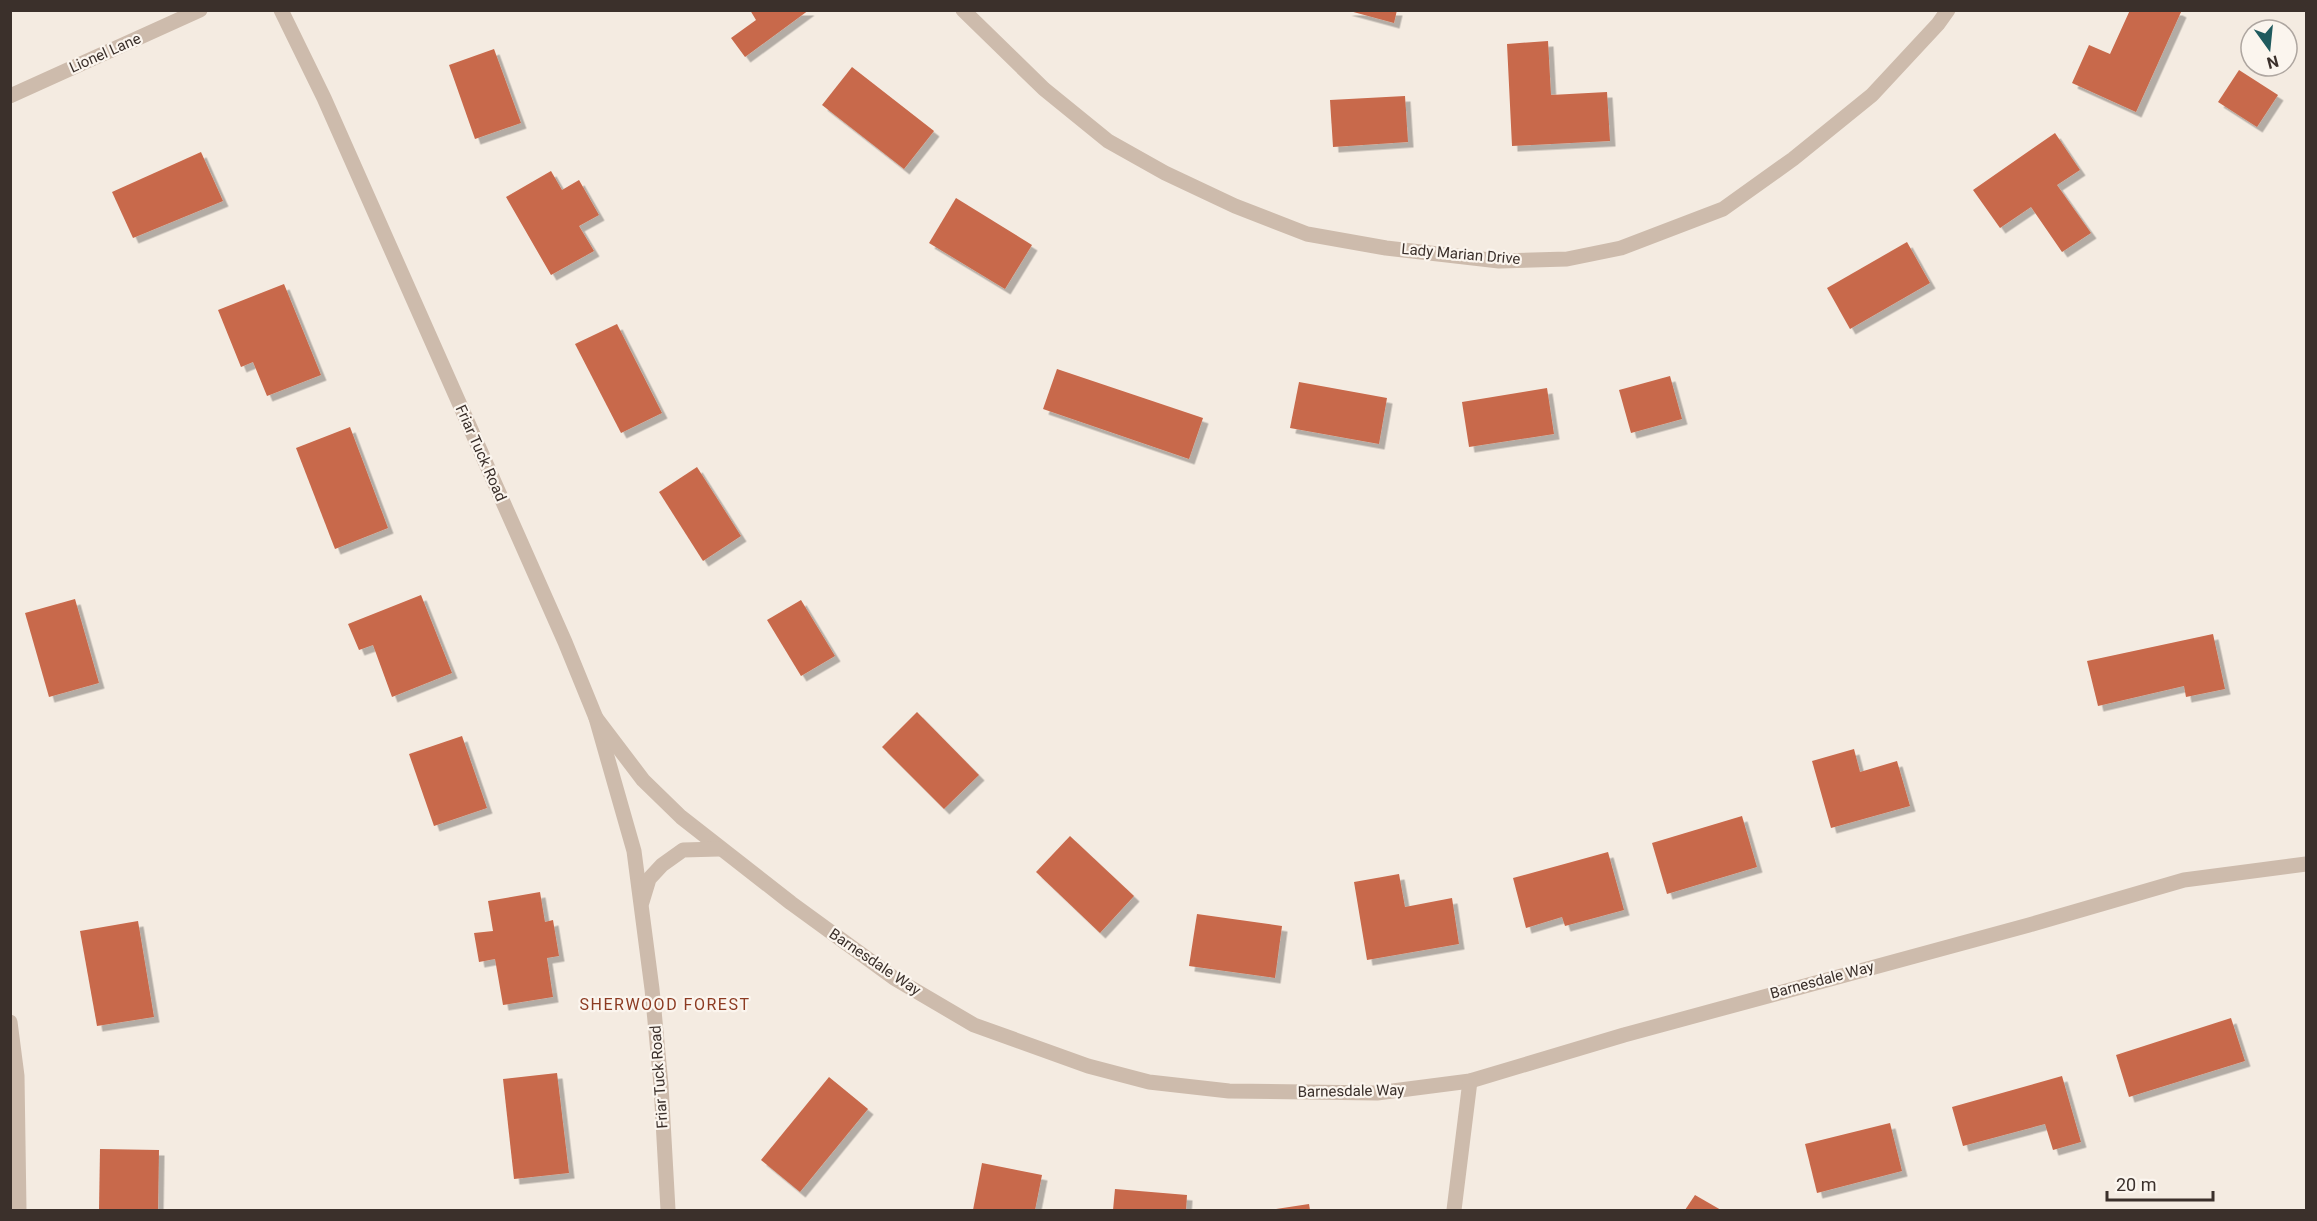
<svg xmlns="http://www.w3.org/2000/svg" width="2317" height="1221" viewBox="0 0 2317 1221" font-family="Roboto,sans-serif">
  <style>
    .building { fill: #c8694b; filter: url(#shadow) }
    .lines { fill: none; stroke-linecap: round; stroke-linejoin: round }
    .minor { stroke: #cdbbac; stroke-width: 15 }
    .labels { text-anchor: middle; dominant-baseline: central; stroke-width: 4.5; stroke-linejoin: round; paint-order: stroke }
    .street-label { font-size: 15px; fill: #3b302b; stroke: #fbf5ee }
    .neighbourhood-label { font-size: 16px; letter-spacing: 1.5px; fill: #8c3b22; stroke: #fbf5ee }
  </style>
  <defs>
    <filter id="shadow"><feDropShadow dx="5.5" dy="5.5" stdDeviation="0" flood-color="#0004"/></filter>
  </defs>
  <rect width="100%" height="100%" fill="#f4ebe1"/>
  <g class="building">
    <polygon points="750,10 809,10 745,57 731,38 756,20"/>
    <polygon points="1346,10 1397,10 1394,23"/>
    <polygon points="2130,10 2177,10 2181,12 2136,112 2072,83 2089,45 2110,54"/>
    <polygon points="1548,41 1551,95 1607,92 1610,141 1512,146 1507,44"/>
    <polygon points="494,49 521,123 475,139 449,65"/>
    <polygon points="852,67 934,131 904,169 822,105"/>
    <polygon points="2239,70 2278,95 2257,127 2218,102"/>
    <polygon points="1405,96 1408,142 1333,147 1330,100"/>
    <polygon points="2055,133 2080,170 2057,185 2091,233 2062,252 2031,207 2000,228 1973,190"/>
    <polygon points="201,152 223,201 133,238 112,192"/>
    <polygon points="551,171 562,190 579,180 599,215 579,226 594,251 551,275 506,197"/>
    <polygon points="956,198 1032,245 1005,289 929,243"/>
    <polygon points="1907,242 1930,283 1850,329 1827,288"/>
    <polygon points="284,284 321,375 267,396 253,362 241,367 218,310"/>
    <polygon points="617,324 662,413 621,433 575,344"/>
    <polygon points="1057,369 1203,418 1189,459 1043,409"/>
    <polygon points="1670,376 1682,419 1631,433 1619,390"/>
    <polygon points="1299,382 1387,398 1379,444 1290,428"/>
    <polygon points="1547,388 1554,434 1469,447 1462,402"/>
    <polygon points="350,427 388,528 335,549 296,448"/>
    <polygon points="697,467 741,536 703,561 659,492"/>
    <polygon points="421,595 452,673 392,697 373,645 359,650 348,624"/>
    <polygon points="75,599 99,683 49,697 25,613"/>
    <polygon points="801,600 835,656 801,676 767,620"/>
    <polygon points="2213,634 2225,689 2186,697 2184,686 2098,706 2087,661"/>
    <polygon points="917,712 979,775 944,809 882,747"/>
    <polygon points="462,736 487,808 434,826 409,754"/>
    <polygon points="1854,749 1860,772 1897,761 1910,806 1831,828 1812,761"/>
    <polygon points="1742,816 1757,867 1667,894 1652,843"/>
    <polygon points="1070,836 1134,896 1100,933 1036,872"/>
    <polygon points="1608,852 1624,910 1565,926 1562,917 1526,928 1513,878"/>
    <polygon points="1399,874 1405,907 1452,898 1459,944 1367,960 1354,882"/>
    <polygon points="540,892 545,922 553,920 559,956 547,958 553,997 503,1005 495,959 479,962 474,933 493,931 488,901"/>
    <polygon points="1197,914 1282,926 1275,978 1189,966"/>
    <polygon points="138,921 154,1017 97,1026 80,931"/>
    <polygon points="2231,1018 2245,1061 2129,1097 2116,1055"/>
    <polygon points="557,1073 569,1173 514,1179 503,1079"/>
    <polygon points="2062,1076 2081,1142 2053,1150 2045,1124 1963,1146 1952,1107"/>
    <polygon points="829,1077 868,1109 800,1192 761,1160"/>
    <polygon points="1890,1123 1902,1171 1817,1193 1805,1144"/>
    <polygon points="100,1149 159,1150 158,1210 99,1210"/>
    <polygon points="982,1163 1042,1175 1035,1210 973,1210"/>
    <polygon points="1115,1189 1187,1195 1186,1210 1113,1210"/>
    <polygon points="1695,1195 1721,1210 1685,1210"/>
    <polygon points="1309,1204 1310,1210 1276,1210 1276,1209"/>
  </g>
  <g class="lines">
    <g class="minor">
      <polyline points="281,10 324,98 565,642 596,718 634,851 652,989 661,1085 668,1210"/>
      <polyline points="963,10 1044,89 1108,141 1165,173 1235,206 1307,234 1386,248 1499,261 1567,259 1621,248 1723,209 1793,159 1872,95 1938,24 1948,10"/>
      <polyline points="10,96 200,10"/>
      <polyline points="596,718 643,780 681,817 791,903 894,978 974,1025 1088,1066 1149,1082 1229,1091 1377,1093 1470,1081 1624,1035 2029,925 2184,880 2306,864"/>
      <polyline points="642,902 649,879 662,865 683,850 719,849"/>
      <polyline points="10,1022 17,1076 19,1210"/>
      <polyline points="1454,1210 1470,1081"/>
    </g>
  </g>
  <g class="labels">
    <g class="street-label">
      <text transform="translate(105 53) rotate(-24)">Lionel Lane</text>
      <text transform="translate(1461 254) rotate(5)">Lady Marian Drive</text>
      <text transform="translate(481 453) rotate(66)">Friar Tuck Road</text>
      <text transform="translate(875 962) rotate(34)">Barnesdale Way</text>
      <text transform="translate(1822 980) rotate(-15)">Barnesdale Way</text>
      <text transform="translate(659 1077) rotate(-94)">Friar Tuck Road</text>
      <text transform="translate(1351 1091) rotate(-1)">Barnesdale Way</text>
    </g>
    <g class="neighbourhood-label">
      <text x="665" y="1004">SHERWOOD FOREST</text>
    </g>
  </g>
  <rect width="2317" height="1221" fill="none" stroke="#3b302b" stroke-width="24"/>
  <g transform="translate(2269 48) rotate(165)"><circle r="28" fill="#fbf5ee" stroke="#aea6a0" stroke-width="1.5"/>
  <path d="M0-4.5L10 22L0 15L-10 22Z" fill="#1f5a5e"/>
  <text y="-9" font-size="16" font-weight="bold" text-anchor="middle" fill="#3b302b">N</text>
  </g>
  <path d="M2107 1191v9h106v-9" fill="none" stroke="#3b302b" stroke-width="3"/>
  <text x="2116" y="1191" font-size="18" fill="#3b302b" stroke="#fbf5ee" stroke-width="4.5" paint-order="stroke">20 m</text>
</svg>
